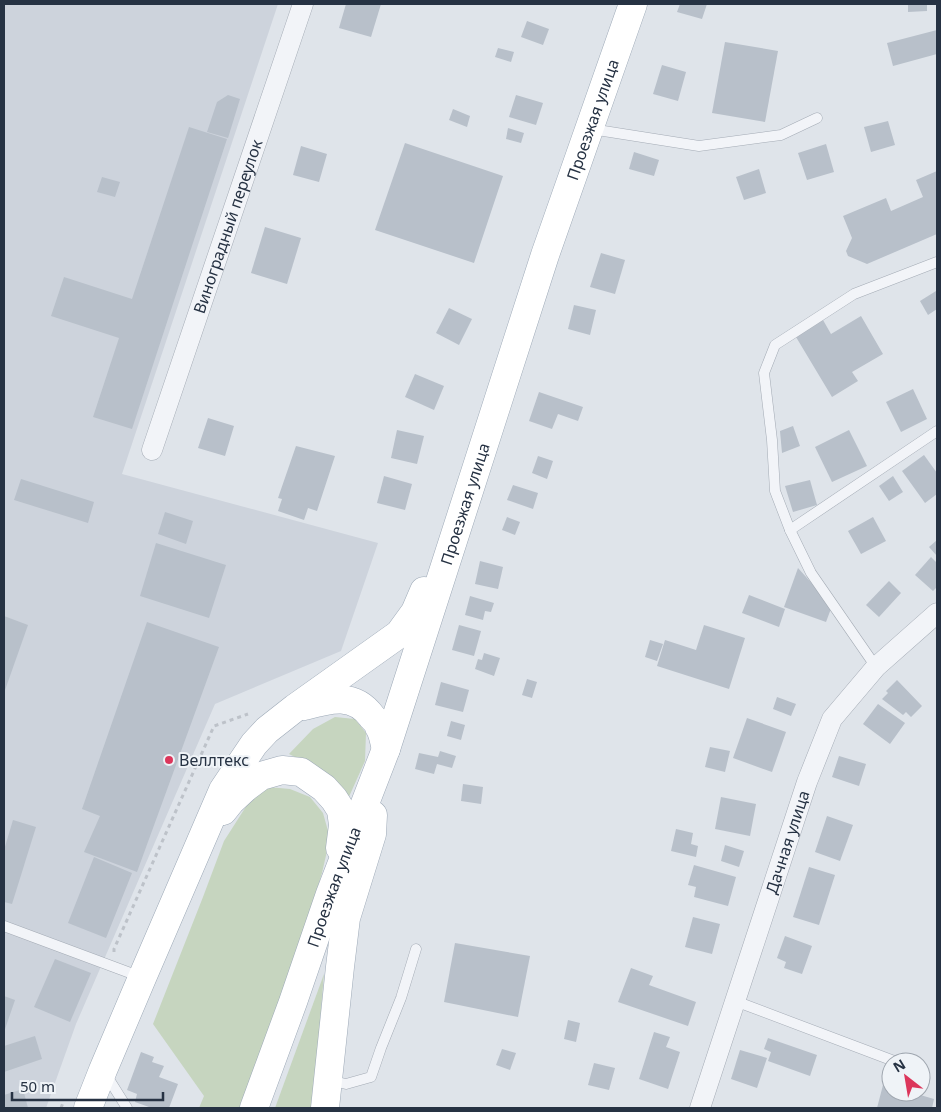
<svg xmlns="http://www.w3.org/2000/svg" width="941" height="1112" viewBox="0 0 941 1112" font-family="'Noto Sans',sans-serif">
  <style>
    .built { fill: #cdd3dc }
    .green { fill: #c6d5bf }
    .building { fill: #b8c0ca }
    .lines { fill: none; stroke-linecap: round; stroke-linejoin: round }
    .service-casing { stroke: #a4abb5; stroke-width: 11 }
    .minor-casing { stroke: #a4abb5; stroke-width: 21 }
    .primary-casing { stroke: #9da9b7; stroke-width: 29 }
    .path { stroke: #bdc2c9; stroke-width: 3; stroke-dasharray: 4 4; stroke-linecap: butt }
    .service { stroke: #f2f4f8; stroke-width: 10 }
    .minor { stroke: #f2f4f8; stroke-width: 20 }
    .primary { stroke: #fff; stroke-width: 28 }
    .poi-dot { fill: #dc365b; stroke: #eff3f7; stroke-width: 2 }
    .labels { text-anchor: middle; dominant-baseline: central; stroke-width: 4; stroke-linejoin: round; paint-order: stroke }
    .street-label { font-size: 16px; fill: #263243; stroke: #eff3f7 }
    .poi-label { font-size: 16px; fill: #263243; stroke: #eff3f7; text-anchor: start }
  </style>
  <rect width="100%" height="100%" fill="#dfe4ea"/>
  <polygon class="built" points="4,4 278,4 122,474 378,543 341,651 215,704 76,1024 46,1108 4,1108"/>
  <g class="green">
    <polygon points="335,717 355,719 366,733 365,761 348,799 327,773 289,754 313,729"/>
    <polygon points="268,787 290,789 310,797 323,813 330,838 322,873 250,1108 199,1108 204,1096 153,1024 203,897 224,841 247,805"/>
    <polygon points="324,974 313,1108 275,1108"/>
  </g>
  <g class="building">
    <polygon points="346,4 381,4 371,37 339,28"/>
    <polygon points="680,4 707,4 702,19 677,12"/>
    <polygon points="908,4 927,4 927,11 908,12"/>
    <polygon points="527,21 549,29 543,45 521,37"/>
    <polygon points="937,30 937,54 893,66 887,43"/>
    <polygon points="725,42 778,51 765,122 712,113"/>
    <polygon points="498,48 514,52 511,62 495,57"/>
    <polygon points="662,65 686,72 678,101 653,94"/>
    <polygon points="228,95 240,99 228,138 207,132 217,102"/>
    <polygon points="516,95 543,103 536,125 509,117"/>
    <polygon points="453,109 470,116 467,127 449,120"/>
    <polygon points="888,121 895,145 871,152 864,127"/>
    <polygon points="189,127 227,139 132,429 93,417 119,338 51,316 64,277 132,299"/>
    <polygon points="508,128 524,133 521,143 506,139"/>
    <polygon points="405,143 503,176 474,263 375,230"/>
    <polygon points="826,144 834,172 807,180 798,153"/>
    <polygon points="301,146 327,154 319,182 293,175"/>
    <polygon points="634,152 659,160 654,176 629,169"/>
    <polygon points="759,169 766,193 744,200 736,177"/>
    <polygon points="937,171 937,234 867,264 848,256 846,251 852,238 843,216 886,198 891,211 923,197 916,180"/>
    <polygon points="102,177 120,182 115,197 97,192"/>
    <polygon points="265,227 301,238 287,284 251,273"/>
    <polygon points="601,253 625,260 615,294 590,287"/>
    <polygon points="936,291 937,294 937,309 928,315 920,301"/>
    <polygon points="574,305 596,310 590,335 568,329"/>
    <polygon points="449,308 472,319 459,345 436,333"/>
    <polygon points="861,316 883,354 852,372 858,381 832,397 796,337 823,320 831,334"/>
    <polygon points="415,374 444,386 434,410 405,397"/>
    <polygon points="913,389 927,419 901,432 886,402"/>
    <polygon points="539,392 583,407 578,421 558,414 552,429 529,421"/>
    <polygon points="208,418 234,426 225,456 198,448"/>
    <polygon points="793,426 800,446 782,453 780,431"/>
    <polygon points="397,430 424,436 417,464 391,458"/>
    <polygon points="849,430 867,466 832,482 815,447"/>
    <polygon points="296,446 335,456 317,511 308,508 304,520 278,511 282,499 278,498"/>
    <polygon points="924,455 937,473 937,494 925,503 902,471"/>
    <polygon points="538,456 553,461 547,479 532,473"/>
    <polygon points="384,476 412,484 405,510 377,503"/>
    <polygon points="893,476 903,492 889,501 879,486"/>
    <polygon points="21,479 94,502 88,523 14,500"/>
    <polygon points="810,480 817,505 793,512 785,486"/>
    <polygon points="513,485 538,493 533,509 507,500"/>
    <polygon points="165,512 193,521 186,544 158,534"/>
    <polygon points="507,517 520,522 515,535 502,530"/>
    <polygon points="873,517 886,541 861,554 848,531"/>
    <polygon points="937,540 937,556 929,547"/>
    <polygon points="156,543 226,565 209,618 140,596"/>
    <polygon points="931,557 937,563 937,587 933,591 915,575"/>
    <polygon points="480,561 503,567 498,589 475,584"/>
    <polygon points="798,568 832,606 826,622 784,607"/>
    <polygon points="889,581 901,593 879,617 866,605"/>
    <polygon points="749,595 785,609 779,627 742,613"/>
    <polygon points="470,596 494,603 491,612 485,611 483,620 465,615"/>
    <polygon points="4,616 28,625 4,693"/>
    <polygon points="147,622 219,647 137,872 84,852 100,816 82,809"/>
    <polygon points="459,625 481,631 474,656 452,650"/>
    <polygon points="704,625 745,638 729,689 657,666 665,640 696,650"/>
    <polygon points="650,640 663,644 657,661 645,657"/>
    <polygon points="484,653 500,658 494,676 475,669 478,659 482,660"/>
    <polygon points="527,679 537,682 532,698 522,695"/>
    <polygon points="897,680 922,706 911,717 906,712 903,715 882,699 888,693 886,691"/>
    <polygon points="441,682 469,690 463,712 435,705"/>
    <polygon points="777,697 796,704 791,716 773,709"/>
    <polygon points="878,704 905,723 890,744 863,724"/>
    <polygon points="747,718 786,732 772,772 733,758"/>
    <polygon points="451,721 465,725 461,740 447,736"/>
    <polygon points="710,747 730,751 725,772 705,767"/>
    <polygon points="440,751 456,756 452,768 437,764 434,774 415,769 419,753 438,757"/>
    <polygon points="839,756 866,764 859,786 832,777"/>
    <polygon points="463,784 483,787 481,804 461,801"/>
    <polygon points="721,797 756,804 750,836 715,829"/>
    <polygon points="827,816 853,825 840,861 815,852"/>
    <polygon points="13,820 36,827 12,904 4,902 4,850"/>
    <polygon points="676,829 693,833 691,844 698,846 696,857 671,851"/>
    <polygon points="725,845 744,851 739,867 721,861"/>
    <polygon points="94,857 132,873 106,938 68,923"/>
    <polygon points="694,865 736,877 728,906 694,897 696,887 688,885"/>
    <polygon points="809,867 835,875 819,925 793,917"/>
    <polygon points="693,917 720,924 712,954 685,947"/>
    <polygon points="785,936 812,946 802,974 784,968 786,962 777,958"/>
    <polygon points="455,943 530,956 518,1017 444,1002"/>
    <polygon points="55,959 91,973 70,1022 34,1007"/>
    <polygon points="631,968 653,976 649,985 696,1002 688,1026 618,1002"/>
    <polygon points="4,996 15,1000 4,1032"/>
    <polygon points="568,1020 580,1023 576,1042 564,1039"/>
    <polygon points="654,1032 670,1037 666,1047 680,1052 668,1089 639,1079"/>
    <polygon points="35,1036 42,1059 4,1072 4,1046"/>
    <polygon points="768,1038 817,1055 810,1076 768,1061 771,1052 764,1049"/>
    <polygon points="502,1049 516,1053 510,1070 496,1065"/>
    <polygon points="740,1050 767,1058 757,1088 731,1079"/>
    <polygon points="141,1052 154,1057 152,1062 164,1066 159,1077 178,1084 169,1108 148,1108 149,1107 135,1102 137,1094 127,1090"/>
    <polygon points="594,1063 615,1068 609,1090 588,1085"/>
    <polygon points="883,1085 891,1087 891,1092 910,1092 934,1099 932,1108 877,1108"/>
    <polygon points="23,1089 28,1108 4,1108 4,1095"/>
  </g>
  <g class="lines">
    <defs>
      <g id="service">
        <polyline points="591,129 699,146 781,135 817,118"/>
        <polyline points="790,530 937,431"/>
        <polyline points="876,667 811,573 790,530 775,491 772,440 764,373 775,345 854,294 937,262"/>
        <polyline points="4,926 141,977"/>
        <polyline points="735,1001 894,1061"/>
        <polyline points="105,1073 127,1108"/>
        <polyline points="329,1080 346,1084 371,1077 381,1048 401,998 416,949"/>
      </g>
      <g id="minor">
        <path id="s1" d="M 152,450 L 303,4"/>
        <path id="s2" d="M 700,1108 L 807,782 L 832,719 L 876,667 L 937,613"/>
      </g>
      <g id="primary">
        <path d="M 304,706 C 330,699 354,692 372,717 C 375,720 378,723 379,727 C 383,733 384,742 386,749"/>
        <polyline points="223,811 231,801 245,788 261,776 282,770 301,772 324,788 334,799 341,810 343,825 340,848"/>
        <polyline points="88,1108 103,1070 142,978 223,790 254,744 267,730 295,708 399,634 415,612 424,591"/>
        <path id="s3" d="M 254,1108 L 293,1002 L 330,894 L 386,749 L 545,255 L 633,4"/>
        <polyline points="325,1108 340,967 346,918 372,834 373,815"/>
      </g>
    </defs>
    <use href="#service" class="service-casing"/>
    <use href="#minor" class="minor-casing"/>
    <use href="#primary" class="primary-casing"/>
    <g class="path">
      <polyline points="114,952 114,949 214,726 248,714"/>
      <polyline points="61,1108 64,1100"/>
    </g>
    <use href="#service" class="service"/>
    <use href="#minor" class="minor"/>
    <use href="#primary" class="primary"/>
  </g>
  <circle class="poi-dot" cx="169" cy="760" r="5"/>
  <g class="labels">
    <g class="street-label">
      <text stroke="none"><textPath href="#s3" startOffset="1045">Проезжая улица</textPath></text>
      <text stroke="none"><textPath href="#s1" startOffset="236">Виноградный переулок</textPath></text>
      <text stroke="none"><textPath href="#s3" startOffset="640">Проезжая улица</textPath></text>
      <text stroke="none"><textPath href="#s2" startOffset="280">Дачная улица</textPath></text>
      <text stroke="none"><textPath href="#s3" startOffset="235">Проезжая улица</textPath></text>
    </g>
    <g class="poi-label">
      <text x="179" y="760">Веллтекс</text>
    </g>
  </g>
  <rect width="941" height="1112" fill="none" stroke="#263243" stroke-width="10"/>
  <g transform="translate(906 1077) rotate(329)"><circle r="24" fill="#eff3f7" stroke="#9fa6af"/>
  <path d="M0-4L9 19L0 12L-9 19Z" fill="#dc365b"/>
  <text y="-8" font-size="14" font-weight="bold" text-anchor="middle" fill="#263243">N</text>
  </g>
  <path d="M12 1092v8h151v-8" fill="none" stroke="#263243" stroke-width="2.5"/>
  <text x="20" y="1092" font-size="15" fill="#263243" stroke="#eff3f7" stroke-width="4" paint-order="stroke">50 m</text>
</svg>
